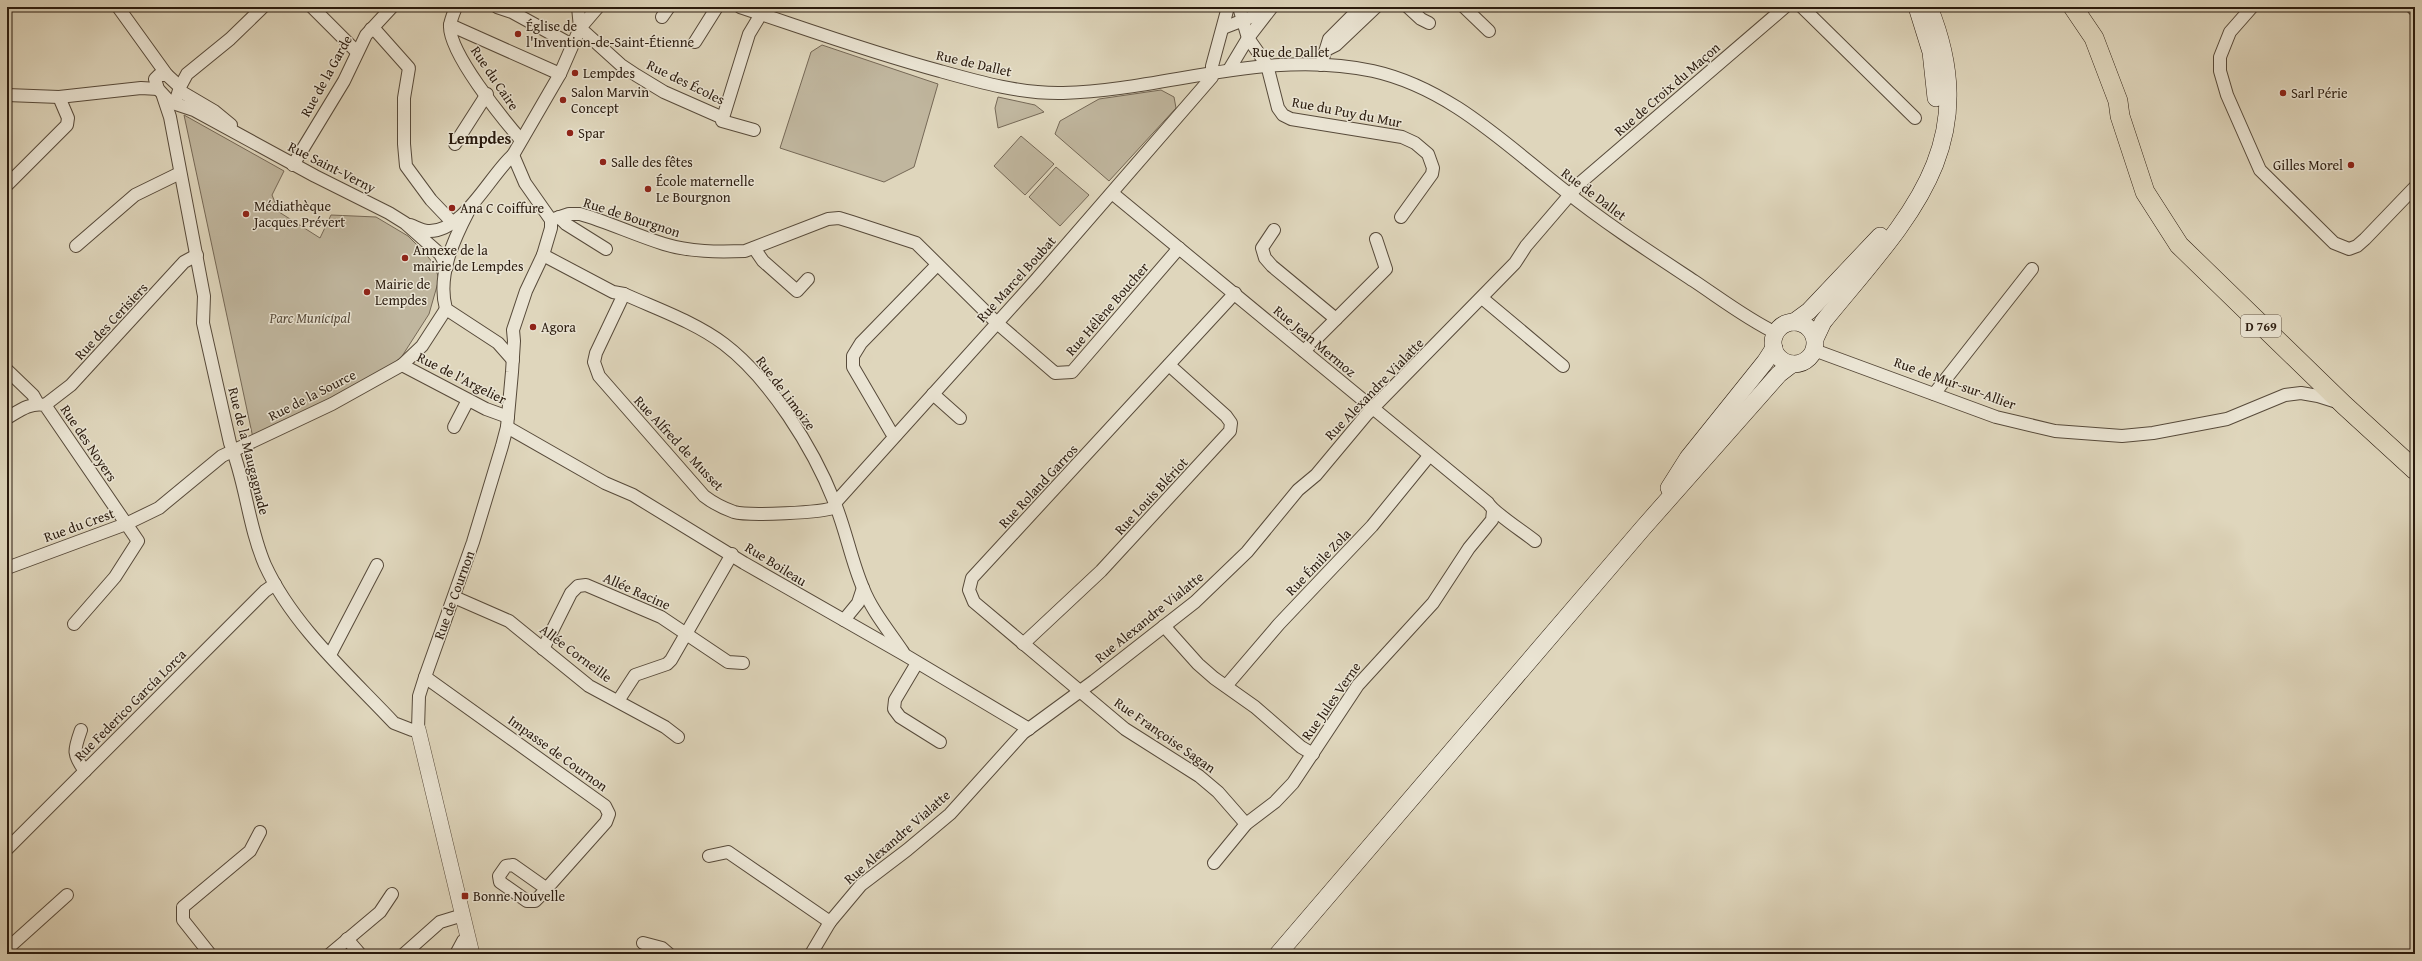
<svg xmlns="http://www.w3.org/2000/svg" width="2422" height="961" viewBox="0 0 2422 961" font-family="'Gentium Book Plus',serif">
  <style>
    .green { fill: #c0b69e; stroke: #756856 }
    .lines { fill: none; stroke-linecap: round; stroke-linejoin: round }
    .minor-casing { stroke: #574a3a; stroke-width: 14 }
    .tertiary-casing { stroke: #574a3a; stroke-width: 16 }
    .secondary-casing { stroke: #2a1b0e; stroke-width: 18 }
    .primary-casing { stroke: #2a1b0e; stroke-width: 20 }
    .minor { stroke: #eae4d3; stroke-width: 12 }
    .tertiary { stroke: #eae4d3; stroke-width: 15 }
    .secondary { stroke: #eae4d3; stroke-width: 17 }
    .primary { stroke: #dfd6bc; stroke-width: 19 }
    .poi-dot { fill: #8f2418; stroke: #eae4d3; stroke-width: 1.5 }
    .labels { text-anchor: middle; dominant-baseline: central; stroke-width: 3; stroke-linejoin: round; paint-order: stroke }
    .shield { fill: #eae4d3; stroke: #645749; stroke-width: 1 }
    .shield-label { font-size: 13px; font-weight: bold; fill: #2a1b0e }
    .poi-label { font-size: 14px; fill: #2a1b0e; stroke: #eae4d3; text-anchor: start }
    .street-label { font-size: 14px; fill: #2a1b0e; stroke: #eae4d3 }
    .park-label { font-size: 14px; font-style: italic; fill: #574a39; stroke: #eae4d3 }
    .quarter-label { font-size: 16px; font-weight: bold; fill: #2a1b0e; stroke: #eae4d3 }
  </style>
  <rect width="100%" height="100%" fill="#dfd6bc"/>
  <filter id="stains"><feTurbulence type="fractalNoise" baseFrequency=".005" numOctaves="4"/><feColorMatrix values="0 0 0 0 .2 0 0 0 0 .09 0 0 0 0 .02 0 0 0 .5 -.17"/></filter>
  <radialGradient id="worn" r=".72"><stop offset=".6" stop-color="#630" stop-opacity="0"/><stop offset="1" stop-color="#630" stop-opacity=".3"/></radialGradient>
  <g class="green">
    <polygon points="822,45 938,84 914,167 884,182 780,148 811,52"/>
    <polygon points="1161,90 1174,97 1176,108 1109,181 1055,134 1060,121 1099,99"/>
    <polygon points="998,97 1035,105 1044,112 998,128 995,108"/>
    <polygon points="184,115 284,171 272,195 279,212 320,238 331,215 376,217 408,236 422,250 434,264 439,279 429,314 397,364 253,438"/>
    <polygon points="1021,136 1054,164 1025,195 994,166"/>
    <polygon points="1056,167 1089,195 1060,226 1029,197"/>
  </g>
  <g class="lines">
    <defs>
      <g id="minor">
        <polyline points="118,7 167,75"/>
        <polyline points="312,7 357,52"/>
        <path d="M 456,7 C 454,12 451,19 450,25 C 448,52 503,119 521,140"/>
        <polyline points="497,7 512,12 572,45"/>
        <polyline points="578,7 580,28"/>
        <path d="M 740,7 C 806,29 872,53 940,71 C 979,82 1021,94 1063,93 C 1167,90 1267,48 1373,71 C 1449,88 1504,143 1564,190 C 1605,223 1650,252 1694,281 C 1721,299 1747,319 1776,333"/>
        <polyline points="1239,7 1248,38 1267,65 1278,108 1283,115 1291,119 1402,137 1415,143 1428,154 1433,168 1432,174 1401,217"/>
        <polyline points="1408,7 1421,19 1429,23"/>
        <polyline points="1464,7 1489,31"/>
        <polyline points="1802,7 1915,118"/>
        <polyline points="2252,7 2230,32 2220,57 2220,71 2227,95 2260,170 2334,243 2349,249 2357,246 2365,239 2415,187"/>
        <polyline points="2412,7 2415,10"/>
        <polyline points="662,17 669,7"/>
        <polyline points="450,25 560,74"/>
        <polyline points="580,28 621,65 636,75 664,92 723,118"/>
        <polyline points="1223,28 1267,11"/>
        <polyline points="371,29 377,32 409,68 404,98 404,144 406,166 431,200 452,222"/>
        <polyline points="695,42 717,7"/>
        <polyline points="1326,50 1336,45 1376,7"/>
        <polyline points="1321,65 1329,39 1361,7"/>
        <polyline points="1230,68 1248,38 1272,7"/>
        <polyline points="180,87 187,74 230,39 263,7"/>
        <polyline points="180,91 214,111 231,125"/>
        <polyline points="7,95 59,97 141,88 158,89"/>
        <path d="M 163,96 L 170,117 L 204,296 L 203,323 L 230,443 C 246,482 248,526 265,565 C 293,626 349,675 394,723 L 412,730 L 418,729 L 419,696 L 425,677 L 473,542 L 502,446 L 507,427 L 512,372 L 514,341 L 513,330 L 526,291 L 543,255 L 551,228 L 551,220 L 525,183 L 513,155"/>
        <polyline points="175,103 180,87 167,75 159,75 155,79 158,89 170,102 194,110 315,176 389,213 405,223 440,254 447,267"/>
        <polyline points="754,130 722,121 749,34 761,14"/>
        <polyline points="455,144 487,94"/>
        <polyline points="293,165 344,81 366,35 392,7"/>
        <polyline points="7,185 67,125 68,118 59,97"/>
        <path d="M 1112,193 L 1488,503 C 1494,513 1524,532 1535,541"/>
        <path d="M 468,212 C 453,241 437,276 446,309 L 498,343 L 513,360"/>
        <polyline points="559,217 566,224 606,249"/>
        <path d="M 551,220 L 569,214 L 580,214 C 608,222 635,235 664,244 C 690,252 718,252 745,251 L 828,219 L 839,218 L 852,222 L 916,243 L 997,323 L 1055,373 L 1072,372 L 1179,248"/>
        <path d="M 410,225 C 416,227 422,231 428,231 C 463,233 490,175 513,155 L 560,74 L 580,28 L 598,7"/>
        <polyline points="1274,230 1262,248 1265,258 1272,266 1336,319"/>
        <polyline points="76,246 135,195 180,173"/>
        <polyline points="754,248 763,261 797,291 808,279"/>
        <path d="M 543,255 L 613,292 L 624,294 C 657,309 695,322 724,344 C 770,379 813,448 834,501 C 846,530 851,560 863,588 C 872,611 889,631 903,652"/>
        <polyline points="1235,293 972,578 969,590 974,602 1125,729 1199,776 1218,792 1246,824"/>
        <path d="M 624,294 L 596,353 L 594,362 L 599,376 L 704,496 C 713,503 723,508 734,512 C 748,516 823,513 836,507"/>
        <polyline points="1482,298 1563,366"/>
        <polyline points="1814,350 1996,417 2055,431 2122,436 2153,433 2227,419 2285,395 2301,393 2318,396 2337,402"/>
        <polyline points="1304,351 1386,269 1376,239"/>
        <polyline points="402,365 486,409 508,417"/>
        <polyline points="7,370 33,395 38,404"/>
        <polyline points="933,394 960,418"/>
        <polyline points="1934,394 2032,269"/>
        <polyline points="45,405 71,385 184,262 197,255"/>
        <path d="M 7,418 C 19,411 30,402 45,405 L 138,541 L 115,577 L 74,624"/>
        <polyline points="454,427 468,400"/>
        <polyline points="507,427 605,483 633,495 744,563 905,655 1029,729"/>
        <polyline points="896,435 891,432 853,367 853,356 861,343 937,265"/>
        <polyline points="835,503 1035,281 1212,77 1212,66 1228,7"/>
        <polyline points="7,568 126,524 159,508 222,456 332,404 402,365 422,346 446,309"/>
        <polyline points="454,597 509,621 589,686 665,727 678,737"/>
        <polyline points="844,620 858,603 863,588"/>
        <polyline points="1164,626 1198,664 1214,678 1255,707 1301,747 1313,754"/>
        <polyline points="1023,644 1101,571 1230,431 1231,423 1226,416 1169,365"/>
        <polyline points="543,649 571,593 578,586 586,585 661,617 728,662 743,663"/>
        <polyline points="330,655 377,565"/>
        <polyline points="917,663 895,700 894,709 900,717 940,742"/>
        <polyline points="425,677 605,806 609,814 606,822 540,896 535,901 527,901 500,882 499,876 506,866 513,865 547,889"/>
        <polyline points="1226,686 1279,624 1372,526 1429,456"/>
        <polyline points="618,701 635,675 667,664 671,660 732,554"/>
        <path d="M 81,730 C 74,750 72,754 85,771"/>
        <polyline points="7,849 265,591 275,584"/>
        <polyline points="709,856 728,852 830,922"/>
        <polyline points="1214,863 1246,824 1275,802 1293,783 1358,685 1433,603 1469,548 1492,520 1493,511"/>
        <polyline points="347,939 360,954"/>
        <polyline points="643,943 662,948 669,954"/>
        <polyline points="7,949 67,895"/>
        <polyline points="210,954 183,920 183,907 250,851 260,832"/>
        <polyline points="330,954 380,912 392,894"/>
        <polyline points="404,954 440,922 463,915"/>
        <polyline points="456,954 463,941 468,937"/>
        <polyline points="811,954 830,922 861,885 907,850 950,814 1023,733 1094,681 1195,602 1247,552 1298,490 1316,475 1367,414 1515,263 1526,246 1580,183 1785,7"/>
      </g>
      <polyline id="tertiary" points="418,729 472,954"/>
      <g id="secondary">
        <polyline points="1917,7 1931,52 1936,98"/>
        <polyline points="1794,322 1809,311 1880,236"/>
        <circle cx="1794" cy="343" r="21"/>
        <path d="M 1815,339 L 1823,322 C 1905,221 1986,148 1929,7"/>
        <polyline points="1669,488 1688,458 1765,362 1774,348"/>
        <polyline points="1278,954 1643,528 1779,374 1792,364"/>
      </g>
      <polyline id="primary" points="2073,7 2094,38 2118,101 2120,116 2145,192 2179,245 2344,405 2415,470"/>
    </defs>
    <use href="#minor" class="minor-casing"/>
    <use href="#tertiary" class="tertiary-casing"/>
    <use href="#secondary" class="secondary-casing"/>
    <use href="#primary" class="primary-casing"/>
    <use href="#minor" class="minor"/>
    <use href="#tertiary" class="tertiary"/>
    <use href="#secondary" class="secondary"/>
    <use href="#primary" class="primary"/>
  </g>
  <g class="poi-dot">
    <circle cx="518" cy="34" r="4"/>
    <circle cx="575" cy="73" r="4"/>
    <circle cx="2283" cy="93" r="4"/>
    <circle cx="563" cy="100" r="4"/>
    <circle cx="570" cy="133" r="4"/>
    <circle cx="603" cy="162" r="4"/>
    <circle cx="2351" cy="165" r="4"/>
    <circle cx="648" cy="189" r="4"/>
    <circle cx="452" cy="208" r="4"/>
    <circle cx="246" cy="214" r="4"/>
    <circle cx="405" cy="258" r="4"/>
    <circle cx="367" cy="292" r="4"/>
    <circle cx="533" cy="327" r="4"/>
    <rect x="461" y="892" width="8" height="8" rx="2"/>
  </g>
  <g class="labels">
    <rect class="shield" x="2241" y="315" width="40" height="22" rx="3"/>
    <g class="shield-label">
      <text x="2261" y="326">D 769</text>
    </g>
    <g class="poi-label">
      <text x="526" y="26">Église de<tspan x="526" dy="16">l'Invention-de-Saint-Étienne</tspan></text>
      <text x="583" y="73">Lempdes</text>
      <text x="571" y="92">Salon Marvin<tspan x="571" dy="16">Concept</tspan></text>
      <text x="2291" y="93">Sarl Périe</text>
      <text x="578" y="133">Spar</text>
      <text x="611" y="162">Salle des fêtes</text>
      <text x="2343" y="165" text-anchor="end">Gilles Morel</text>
      <text x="656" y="181">École maternelle<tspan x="656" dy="16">Le Bourgnon</tspan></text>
      <text x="254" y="206">Médiathèque<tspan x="254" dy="16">Jacques Prévert</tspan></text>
      <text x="460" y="208">Ana C Coiffure</text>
      <text x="413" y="250">Annexe de la<tspan x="413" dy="16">mairie de Lempdes</tspan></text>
      <text x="375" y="284">Mairie de<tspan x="375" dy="16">Lempdes</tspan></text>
      <text x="541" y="327">Agora</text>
      <text x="473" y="896">Bonne Nouvelle</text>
    </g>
    <g class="street-label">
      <text x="1291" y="52">Rue de Dallet</text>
      <text transform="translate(974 63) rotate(13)">Rue de Dallet</text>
      <text transform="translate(326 76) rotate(-61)">Rue de la Garde</text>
      <text transform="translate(495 78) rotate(56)">Rue du Caire</text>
      <text transform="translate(686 82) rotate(26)">Rue des Écoles</text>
      <text transform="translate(1667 89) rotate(-41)">Rue de Croix du Maçon</text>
      <text transform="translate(1347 112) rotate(11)">Rue du Puy du Mur</text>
      <text transform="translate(332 167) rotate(27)">Rue Saint-Verny</text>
      <text transform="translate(1594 194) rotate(37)">Rue de Dallet</text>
      <text transform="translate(632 217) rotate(18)">Rue de Bourgnon</text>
      <text transform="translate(1016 279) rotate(-48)">Rue Marcel Boubat</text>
      <text transform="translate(1107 309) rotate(-49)">Rue Hélène Boucher</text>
      <text transform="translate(111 321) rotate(-47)">Rue des Cerisiers</text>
      <text transform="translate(1315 341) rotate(40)">Rue Jean Mermoz</text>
      <text transform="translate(462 378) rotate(27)">Rue de l'Argelier</text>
      <text transform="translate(1955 383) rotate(20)">Rue de Mur-sur-Allier</text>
      <text transform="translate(1374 389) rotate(-46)">Rue Alexandre Vialatte</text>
      <text transform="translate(786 393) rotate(53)">Rue de Limoize</text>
      <text transform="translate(312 395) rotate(-27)">Rue de la Source</text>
      <text transform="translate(89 443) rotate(56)">Rue des Noyers</text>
      <text transform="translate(679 443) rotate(47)">Rue Alfred de Musset</text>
      <text transform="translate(249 451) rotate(76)">Rue de la Maugagnade</text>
      <text transform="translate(1038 486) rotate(-47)">Rue Roland Garros</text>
      <text transform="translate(1151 496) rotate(-47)">Rue Louis Blériot</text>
      <text transform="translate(79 525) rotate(-20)">Rue du Crest</text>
      <text transform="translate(1318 562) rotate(-46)">Rue Émile Zola</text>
      <text transform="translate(776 564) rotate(32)">Rue Boileau</text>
      <text transform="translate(637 591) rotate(24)">Allée Racine</text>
      <text transform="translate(454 595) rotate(-70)">Rue de Cournon</text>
      <text transform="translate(1149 617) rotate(-39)">Rue Alexandre Vialatte</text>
      <text transform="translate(576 653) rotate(37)">Allée Corneille</text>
      <text transform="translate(1331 701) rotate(-55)">Rue Jules Verne</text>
      <text transform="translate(130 705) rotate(-45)">Rue Federico García Lorca</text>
      <text transform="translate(1165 735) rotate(35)">Rue Françoise Sagan</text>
      <text transform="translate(558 753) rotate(36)">Impasse de Cournon</text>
      <text transform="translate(897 837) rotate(-41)">Rue Alexandre Vialatte</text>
    </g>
    <g class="park-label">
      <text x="310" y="318">Parc Municipal</text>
    </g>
    <g class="quarter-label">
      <text x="480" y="138">Lempdes</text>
    </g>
  </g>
  <rect width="2422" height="961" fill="none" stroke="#dfd6bc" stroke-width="24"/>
  <rect x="8" y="8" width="2406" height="945" fill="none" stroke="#2a1b0e" stroke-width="2"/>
  <rect x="12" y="12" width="2398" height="937" fill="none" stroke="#2a1b0e"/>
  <rect width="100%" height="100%" filter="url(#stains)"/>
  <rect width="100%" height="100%" fill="url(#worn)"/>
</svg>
